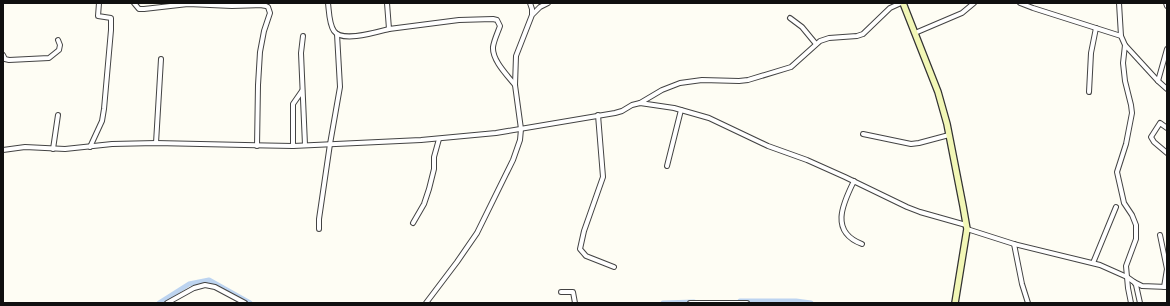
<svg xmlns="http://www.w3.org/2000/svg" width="1170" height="306" viewBox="0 0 1170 306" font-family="Merriweather,serif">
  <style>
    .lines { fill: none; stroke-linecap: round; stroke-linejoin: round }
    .canal { stroke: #bdd4f0; stroke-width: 5 }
    .minor-casing { stroke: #434343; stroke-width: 6 }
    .secondary-casing { stroke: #323232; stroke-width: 8 }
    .minor { stroke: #fff; stroke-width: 4 }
    .secondary { stroke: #f2f7b6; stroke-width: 5.5 }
  </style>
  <rect width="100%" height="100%" fill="#fefdf4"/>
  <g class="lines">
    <g class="canal">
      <polyline points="740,301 796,301 811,303"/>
      <polyline points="159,303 189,284 209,280 250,303"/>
      <polyline points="663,303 694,302"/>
    </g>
    <defs>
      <g id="minor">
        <polyline points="134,3 139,9 144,9 188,4 232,6 260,5 266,6 268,7 270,13 264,31 260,52 258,85 257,146"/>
        <path d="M 328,3 C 329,11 329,24 334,31 C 342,43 377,32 389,29"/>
        <path d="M 387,3 L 389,29 L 459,20 L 493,19 L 497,20 L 500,26 C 498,32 494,40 493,47 C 492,60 507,75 515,85"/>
        <polyline points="530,3 532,9 532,14"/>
        <polyline points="1020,3 1033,8 1121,36 1125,45"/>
        <polyline points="1119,3 1121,36"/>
        <polyline points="1166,3 1167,6"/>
        <polyline points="790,18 802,27 816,44"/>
        <polyline points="915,33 962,13 974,3"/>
        <polyline points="303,36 301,53 305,145"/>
        <polyline points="3,55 5,59 9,60 49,58 59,50 60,45 58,40"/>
        <polyline points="1158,81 1167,49"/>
        <polyline points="1089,92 1091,53 1096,28"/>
        <polyline points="640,103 662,90 680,83 702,80 739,81 748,80 791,67 820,41 829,38 857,36 863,34 890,8 901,3"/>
        <polyline points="598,115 603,177 584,231 580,249 586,256 614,267"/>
        <polyline points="1167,128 1160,123 1151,137 1154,142 1167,153"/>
        <polyline points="863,134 911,144 919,143 949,135"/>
        <polyline points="156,143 161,59"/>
        <polyline points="293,146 293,104 302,91"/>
        <polyline points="90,147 102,121 104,109 111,30 111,18 98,16 99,3"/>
        <polyline points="53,149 58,115"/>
        <polyline points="3,150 25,147 65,149 112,144 156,143 293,146 421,140 496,133 615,113 622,111 632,105 640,103 674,108 709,118 768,146 807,160 845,177 907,207 920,212 966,225"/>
        <polyline points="667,166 681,110"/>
        <path d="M 854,181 C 842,205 830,232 862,244"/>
        <polyline points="413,223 424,204 429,189 434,169 434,157 439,139"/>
        <polyline points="319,229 319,219 330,144 340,87 337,34"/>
        <polyline points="967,229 1014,244 1100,265 1127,277 1134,282 1136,285 1140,303"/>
        <polyline points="1160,235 1167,269 1164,287"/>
        <polyline points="1014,244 1022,284 1028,303"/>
        <polyline points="1093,263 1116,207"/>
        <polyline points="1134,282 1142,286 1167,287"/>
        <polyline points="561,292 573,292 575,303"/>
        <polyline points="167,303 194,288 205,285 215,287 245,303"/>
        <polyline points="426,303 457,262 477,233 513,160 520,140 521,129 515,85 516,56 532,15 540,7 548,3"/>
        <polyline points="690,303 747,303"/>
        <polyline points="1131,303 1128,288 1126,266 1136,239 1136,225 1132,215 1124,203 1117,172 1126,144 1132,113 1131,105 1125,81 1123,63 1125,45 1158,81 1167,89"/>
      </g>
      <polyline id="secondary" points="903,3 938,92 947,124 963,206 967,229 955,303"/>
    </defs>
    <use href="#minor" class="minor-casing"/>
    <use href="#secondary" class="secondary-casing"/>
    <use href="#minor" class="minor"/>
    <use href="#secondary" class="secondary"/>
  </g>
  <rect width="1170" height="306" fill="none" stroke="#101010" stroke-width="8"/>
</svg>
